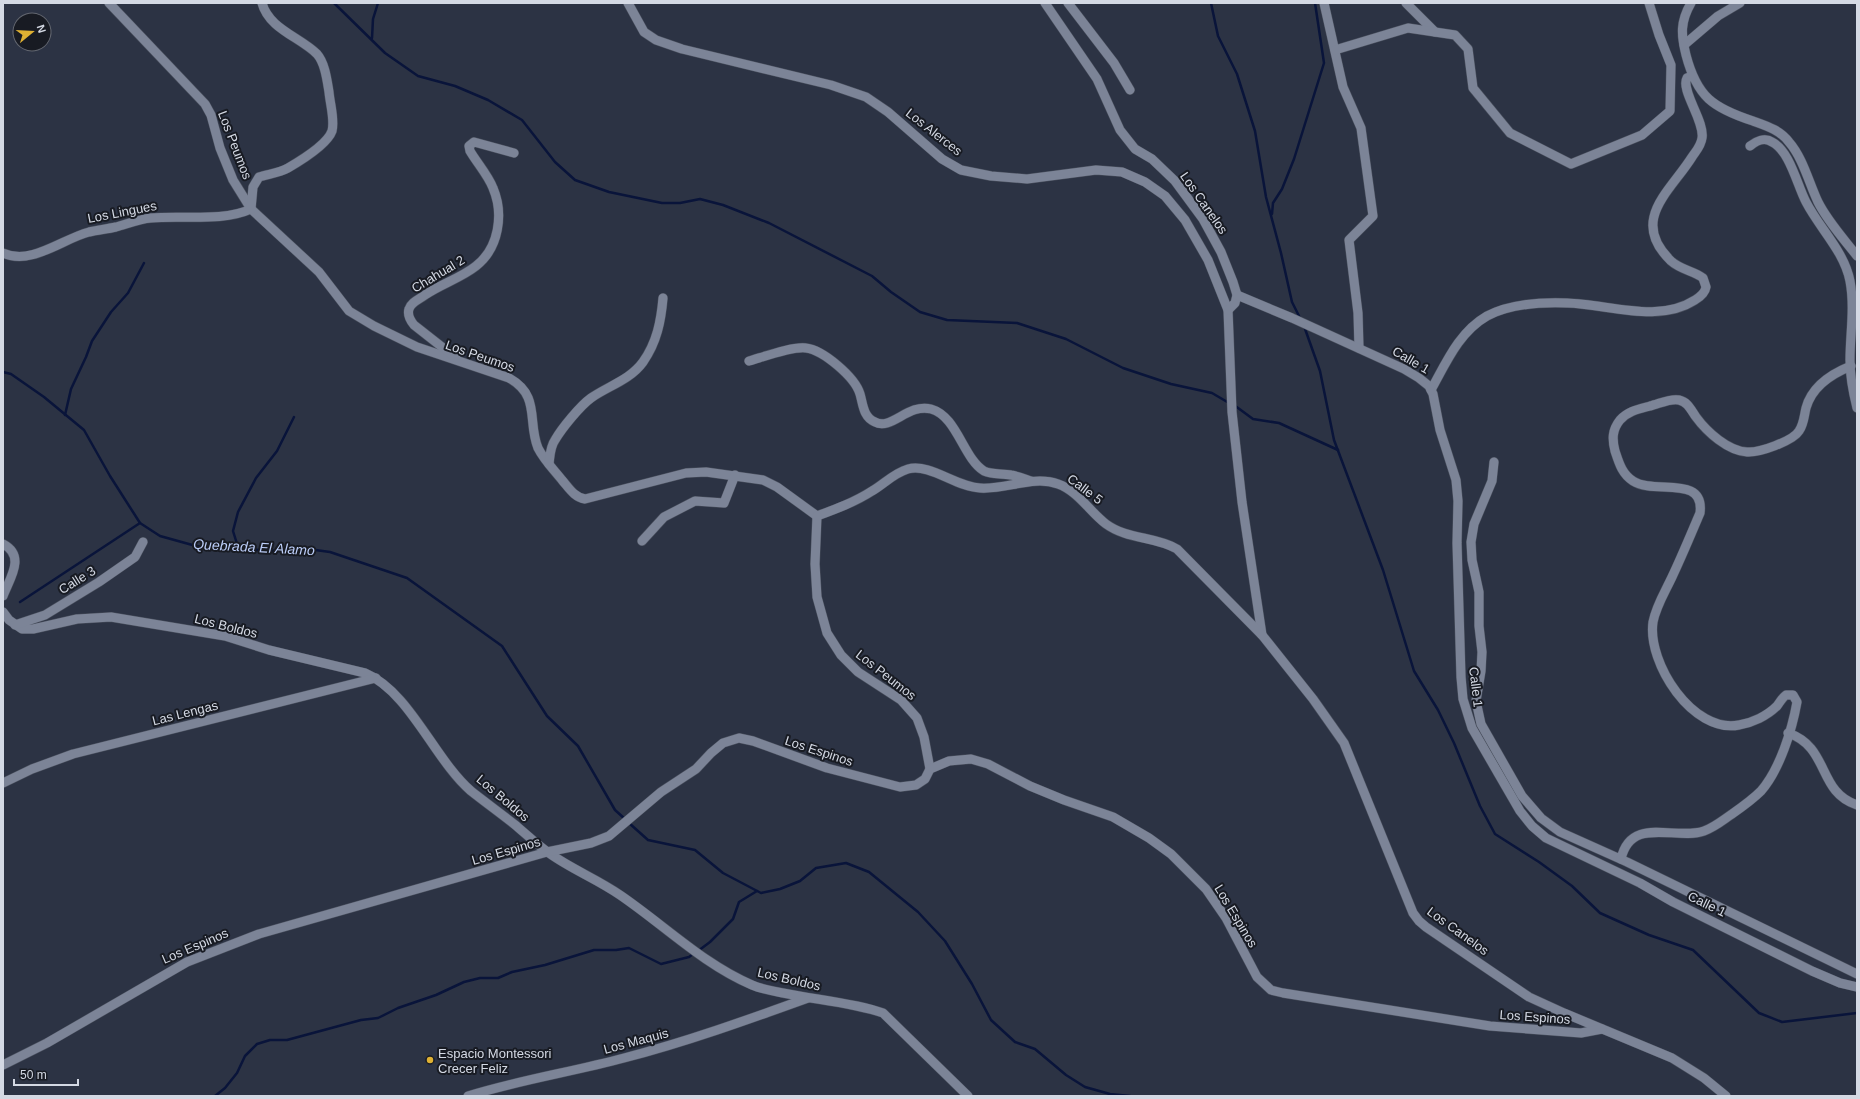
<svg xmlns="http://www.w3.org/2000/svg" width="1860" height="1099" viewBox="0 0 1860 1099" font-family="Arial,sans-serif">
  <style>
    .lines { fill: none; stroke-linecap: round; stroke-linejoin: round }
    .stream { stroke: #09143a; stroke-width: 2.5 }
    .street-casing { stroke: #4a505e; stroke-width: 10 }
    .street { stroke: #7c8497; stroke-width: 9 }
    .poi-dot { fill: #dfb133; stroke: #181b23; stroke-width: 1.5 }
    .labels { text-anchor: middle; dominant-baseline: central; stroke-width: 4; stroke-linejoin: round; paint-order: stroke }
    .street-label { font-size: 13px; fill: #d4d9e4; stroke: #181b23 }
    .poi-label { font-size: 13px; fill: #d4d9e4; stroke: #181b23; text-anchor: start }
    .water-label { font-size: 14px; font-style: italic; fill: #bccef9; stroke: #181b23 }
  </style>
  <rect width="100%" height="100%" fill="#2c3344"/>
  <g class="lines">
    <g class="stream">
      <polyline points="334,3 385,53 418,76 455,86 488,100 522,120 555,162 575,180 609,192 662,203 680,203 700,199 723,205 769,223 872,276 891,292 920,312 947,320 1017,323 1066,339 1123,368 1171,384 1212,393 1229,403"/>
      <polyline points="1211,3 1218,36 1237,74 1255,131 1266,197 1281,253 1292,302 1300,318"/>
      <polyline points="372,38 373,19 378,3"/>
      <polyline points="1272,214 1273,203 1282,189 1294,159 1324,63 1315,3"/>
      <polyline points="1304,326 1320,371 1334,440 1383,570 1414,671 1438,710 1454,743 1480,806 1495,834 1539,862 1572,886 1600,913 1649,935 1693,950 1759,1013 1782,1022 1857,1013"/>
      <polyline points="3,372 11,374 44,397 84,430 110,476 140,523 160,536 196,546 216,549 238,547 265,551 308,549 330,552 407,578 502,646 547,716 578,746 615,810 625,819"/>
      <polyline points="1234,405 1253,419 1279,423 1338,450"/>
      <polyline points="65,415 71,389 86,357 92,341 111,312 128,293 144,263"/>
      <polyline points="238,547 233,531 238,512 256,478 277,451 294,417"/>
      <polyline points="20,602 140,523"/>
      <polyline points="629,823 648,840 695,850 723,873 761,893 780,889 800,881 816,868 846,863 869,872 918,912 945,941 972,984 991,1020 1015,1042 1035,1049 1066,1075 1085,1087 1110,1094 1130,1096"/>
      <polyline points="698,951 710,942 733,919 739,902 757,891"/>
      <polyline points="215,1096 225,1088 237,1073 245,1056 257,1044 270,1040 287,1040 361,1020 378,1018 398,1008 436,995 464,982 480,978 498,978 512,972 545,965 594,950 616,950 629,948 661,964 689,957 693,954"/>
    </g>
    <defs>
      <g id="street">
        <path d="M 109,3 L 205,104 L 211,115 L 220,148 L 233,180 L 251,209 L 319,272 L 349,311 L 374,326 L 417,347 L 509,378 C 541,396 527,421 538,448 C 544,460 554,470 562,480 C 569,488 574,497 585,499 L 686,473 L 706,472 L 763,480 L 777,487 L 817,516"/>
        <polyline points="628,3 644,32 656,40 682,49 831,85 866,97 888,112 942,159 961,170 991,176 1027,179 1096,170 1122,172 1145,182 1165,196 1185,220 1208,260 1228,310 1232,412 1242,502 1262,635"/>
        <polyline points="1045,3 1097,79 1120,130 1135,149 1152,159 1175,181 1203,219 1221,252 1233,282 1237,295 1235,303 1228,310"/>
        <polyline points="1068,3 1114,63 1130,90"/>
        <polyline points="1324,3 1343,87 1361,128 1373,216 1349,240 1358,313 1359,348"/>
        <polyline points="1406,3 1435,32"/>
        <path d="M 1691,3 C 1680,22 1681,35 1686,55 C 1697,97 1713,108 1753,121 C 1767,126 1780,130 1789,142 C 1803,158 1809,183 1818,202 C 1828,222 1844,239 1857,256"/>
        <polyline points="1684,45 1718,16 1740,3"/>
        <polyline points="1335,50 1408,28 1455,35 1468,49 1473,88 1510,133 1571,164 1642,135 1670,111 1671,65 1659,35 1649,3"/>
        <path d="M 1750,146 C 1756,141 1765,137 1772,142 C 1790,151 1797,185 1806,202 C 1820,229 1844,251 1850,281 C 1855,308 1850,334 1850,360 C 1850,376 1853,392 1857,408"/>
        <path d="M 3,253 C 31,266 62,239 89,232 C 98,230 107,229 116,227 C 127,224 139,219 151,218 C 181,215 223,222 251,209 L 253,187 L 259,177 C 268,174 279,173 288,168 C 300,161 327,145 332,131 C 335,120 330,104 329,92 C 327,80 325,63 317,54 C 300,37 269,29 262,3"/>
        <polyline points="1237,295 1292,318 1404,369 1419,378 1429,386 1433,394 1440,430 1456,480 1458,501 1457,543 1461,677 1463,699 1472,728 1520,811 1532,826 1546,838 1640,883 1673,902 1812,971 1840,983 1857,987"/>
        <path d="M 456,358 L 414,325 C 410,320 407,315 409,309 C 411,302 420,299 425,295 C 441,284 461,278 476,266 C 499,248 504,214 493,188 C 488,175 477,163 470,151 L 469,146 L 474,142 L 514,153"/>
        <path d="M 749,361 C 763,357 793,346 806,348 C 823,350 855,377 860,394 C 863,404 863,417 875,422 C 891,431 908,403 931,409 C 957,416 963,458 984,471 C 992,475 1002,473 1011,475 C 1018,476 1025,479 1031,481"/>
        <path d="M 1431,390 C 1446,363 1459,332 1487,316 C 1510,304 1541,302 1567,303 C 1608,304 1658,324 1695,300 C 1700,297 1705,293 1706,287 L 1703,278 C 1694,271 1681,270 1671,261 C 1629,220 1670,192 1692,157 C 1696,151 1701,146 1702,138 C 1705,121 1680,90 1687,78 L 1692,76"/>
        <polyline points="1494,462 1492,481 1474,524 1471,542 1472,560 1479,592 1479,626 1482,652 1481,671 1476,701 1481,724 1522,796 1541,818 1560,832 1627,862 1857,974"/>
        <path d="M 549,464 C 550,456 550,447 555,440 C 562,428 580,406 591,398 C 608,386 630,380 643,362 C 657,342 661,321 663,298"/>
        <path d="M 817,516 C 836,509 855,502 872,491 C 884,484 894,473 908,469 C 930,463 956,487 980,488 C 1006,490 1033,475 1058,484 C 1078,491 1090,512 1106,524 C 1128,540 1155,536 1177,549 L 1262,635 L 1313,699 L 1344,743 L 1413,913 L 1419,921 L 1426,927 L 1529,997 L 1564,1013 L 1672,1058 L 1704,1078 L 1726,1096"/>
        <polyline points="817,516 815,564 817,597 827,633 841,655 858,672 901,700 917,718 924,737 930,769"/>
        <polyline points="642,541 664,517 695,501 724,503 735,475"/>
        <path d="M 3,544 C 26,556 10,578 3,596"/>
        <path d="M 3,612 L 9,620 L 22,629 L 33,629 L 77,619 L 111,617 L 225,636 L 269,650 L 365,673 C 410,692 434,759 471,791 C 485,802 500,813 514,824 C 526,834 536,844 549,853 C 571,869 597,879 620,895 C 664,925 703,964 752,985 C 761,989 773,991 783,993 C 816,1000 851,1002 883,1013 L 968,1096"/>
        <polyline points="15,625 45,615 99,582 135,557 143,542"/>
        <path d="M 1788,733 C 1830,747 1817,792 1857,805"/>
        <polyline points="3,783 32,769 73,754 376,678"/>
        <path d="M 1621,859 C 1631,815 1676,841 1704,831 C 1715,827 1723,820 1732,814 C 1742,807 1752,800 1761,791 C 1780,769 1792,730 1797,702 L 1793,695 L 1786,695 C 1782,698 1780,702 1777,706 C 1767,716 1752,723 1739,725 C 1693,734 1647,663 1653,622 C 1656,606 1665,592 1672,577 C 1682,556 1691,534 1700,513 C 1705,474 1654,495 1633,481 C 1622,474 1619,463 1615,451 C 1612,439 1612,430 1620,420 C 1628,411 1639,409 1650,406 C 1659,404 1670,398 1679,400 C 1688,402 1691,410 1696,417 C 1707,432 1728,451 1747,452 C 1759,453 1793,441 1799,431 C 1804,424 1804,416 1806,408 C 1812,386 1831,374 1851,366"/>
        <polyline points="3,1065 47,1043 187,962 259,934 547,852 591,843 609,836 661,792 696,769 711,753 723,743 739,738 753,741 827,768 900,787 916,785 925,779 930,769 949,761 971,759 988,764 1030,786 1064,800 1113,817 1149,838 1171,854 1206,889 1226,918 1257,977 1271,990 1283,993 1490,1026 1581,1033 1602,1029"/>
        <path d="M 468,1096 C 519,1080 572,1072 624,1058 C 686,1042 747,1020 808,998"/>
      </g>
    </defs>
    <use href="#street" class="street-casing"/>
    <use href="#street" class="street"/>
  </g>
  <circle class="poi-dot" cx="430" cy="1060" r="4"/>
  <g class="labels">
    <g class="street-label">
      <text transform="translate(934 132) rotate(38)">Los Alerces</text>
      <text transform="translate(235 145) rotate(69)">Los Peumos</text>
      <text transform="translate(1204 203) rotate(55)">Los Canelos</text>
      <text transform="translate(122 212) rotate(-11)">Los Lingues</text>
      <text transform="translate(438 274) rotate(-31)">Chahual 2</text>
      <text transform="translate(480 356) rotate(19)">Los Peumos</text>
      <text transform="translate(1411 360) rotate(30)">Calle 1</text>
      <text transform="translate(1085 489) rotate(37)">Calle 5</text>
      <text transform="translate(77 580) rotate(-32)">Calle 3</text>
      <text transform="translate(226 626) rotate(14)">Los Boldos</text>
      <text transform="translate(886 675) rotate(38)">Los Peumos</text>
      <text transform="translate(1476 687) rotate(83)">Calle 1</text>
      <text transform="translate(185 713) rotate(-14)">Las Lengas</text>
      <text transform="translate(819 751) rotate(18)">Los Espinos</text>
      <text transform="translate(503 798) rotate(40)">Los Boldos</text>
      <text transform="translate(506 851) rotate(-16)">Los Espinos</text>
      <text transform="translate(1707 904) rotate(26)">Calle 1</text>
      <text transform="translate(1236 916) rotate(59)">Los Espinos</text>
      <text transform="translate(1458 931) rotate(36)">Los Canelos</text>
      <text transform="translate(195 946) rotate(-23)">Los Espinos</text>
      <text transform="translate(789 979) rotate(13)">Los Boldos</text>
      <text transform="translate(1535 1017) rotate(4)">Los Espinos</text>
      <text transform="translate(636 1041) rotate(-15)">Los Maquis</text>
    </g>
    <g class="poi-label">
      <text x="438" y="1053">Espacio Montessori<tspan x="438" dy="15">Crecer Feliz</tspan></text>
    </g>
    <g class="water-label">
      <text transform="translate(254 547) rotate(3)">Quebrada El Alamo</text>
    </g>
  </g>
  <rect width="1860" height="1099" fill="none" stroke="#d4d9e4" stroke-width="8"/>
  <g transform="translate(32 32) rotate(72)"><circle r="19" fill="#181b23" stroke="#636770"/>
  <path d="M0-3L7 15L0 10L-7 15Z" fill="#dfb133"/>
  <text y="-6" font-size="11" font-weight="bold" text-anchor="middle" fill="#d4d9e4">N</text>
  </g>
  <path d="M14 1079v6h64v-6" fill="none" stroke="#d4d9e4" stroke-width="2"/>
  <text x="20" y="1079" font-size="12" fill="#d4d9e4" stroke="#181b23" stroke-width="3" paint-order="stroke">50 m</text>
</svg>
